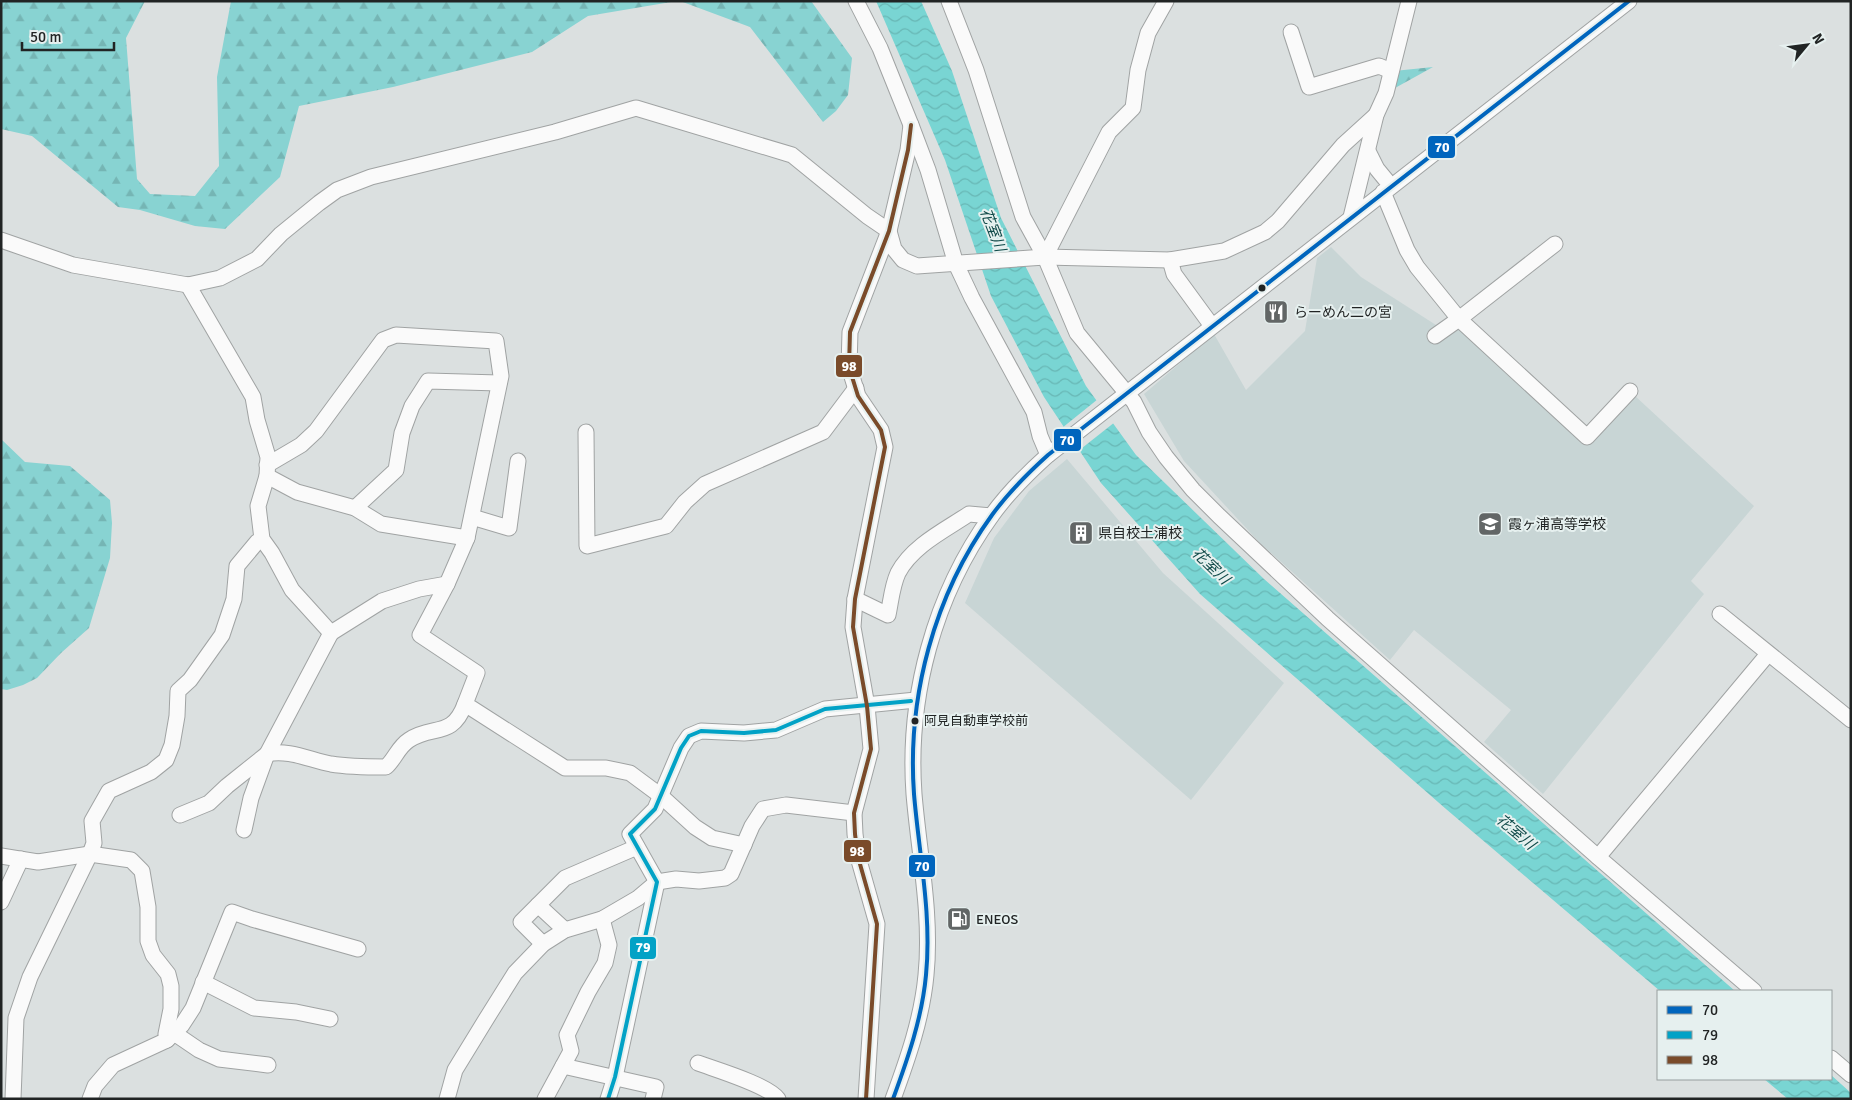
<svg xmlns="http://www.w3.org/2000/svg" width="1852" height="1100" viewBox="0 0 1852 1100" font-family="Signika,'Noto Sans JP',sans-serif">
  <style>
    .built { fill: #c8d5d5 }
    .forest { fill: url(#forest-firs) }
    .water { fill: url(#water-waves) }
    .pier { fill: #dbe0e0 }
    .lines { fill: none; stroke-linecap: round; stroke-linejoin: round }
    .minor-casing { stroke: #a0a3a3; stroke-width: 17 }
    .minor { stroke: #fafafa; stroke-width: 15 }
    .bus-1-casing { stroke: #e6f0ef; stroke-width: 8 }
    .bus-2-casing { stroke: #e6f0ef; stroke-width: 8 }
    .bus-3-casing { stroke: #e6f0ef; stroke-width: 8 }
    .bus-1 { stroke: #0065bd; stroke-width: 4 }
    .bus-2 { stroke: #02a2c6; stroke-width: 4 }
    .bus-3 { stroke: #7a4b2a; stroke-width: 4 }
    .bus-dot { fill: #212424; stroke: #e6f0ef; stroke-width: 2 }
    .labels { text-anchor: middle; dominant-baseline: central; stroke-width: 4; stroke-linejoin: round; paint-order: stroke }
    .bus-label { font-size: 13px; fill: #212424; stroke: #e6f0ef; text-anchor: start }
    .poi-label { font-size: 14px; fill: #212424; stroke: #e6f0ef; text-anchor: start }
    .water-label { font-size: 15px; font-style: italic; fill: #104a49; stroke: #e6f0ef }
    .line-badge { stroke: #e6f0ef; stroke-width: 2 }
    .badge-label { font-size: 14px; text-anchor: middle; font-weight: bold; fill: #fff }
  </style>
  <defs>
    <pattern id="forest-firs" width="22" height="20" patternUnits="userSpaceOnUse" patternTransform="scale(1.25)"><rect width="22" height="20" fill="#88d3d2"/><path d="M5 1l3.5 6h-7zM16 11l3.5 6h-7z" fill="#75b5b4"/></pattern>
    <pattern id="water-waves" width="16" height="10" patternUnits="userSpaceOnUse" patternTransform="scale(1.25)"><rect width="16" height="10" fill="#79d5d3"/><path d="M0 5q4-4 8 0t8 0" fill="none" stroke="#68b7b5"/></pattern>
  </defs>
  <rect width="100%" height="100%" fill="#dbe0e0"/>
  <g class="built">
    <polygon points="1331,247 1361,277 1436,325 1461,323 1588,436 1634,395 1754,506 1691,581 1704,594 1543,794 1484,742 1511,710 1414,630 1390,660 1260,543 1184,461 1144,394 1214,334 1246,390 1305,331 1317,258"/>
    <polygon points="1067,459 1163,573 1284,683 1191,800 965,603 994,538 1029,491"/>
  </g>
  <g class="forest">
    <polygon points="1,1 145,1 126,38 137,179 150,194 195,196 219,166 217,77 231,1 677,1 588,16 532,52 393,87 299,106 280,177 225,229 195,226 140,210 118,207 32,136 1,129"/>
    <polygon points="680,1 811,1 852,58 848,95 836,111 823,122 750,27"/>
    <polygon points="1433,67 1386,93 1394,71"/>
    <polygon points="1,439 25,462 70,466 110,500 112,523 110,558 89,628 61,653 37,678 23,685 7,690 1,689"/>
  </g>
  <g class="water">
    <polygon points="876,1 921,1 952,71 1001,218 1086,386 1136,455 1264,579 1735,991 1660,991 1446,809 1200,594 1101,483 1044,397 991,296 945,160"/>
    <polygon points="1831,1075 1851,1093 1851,1099 1788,1099 1764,1079 1831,1079"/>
  </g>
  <polygon class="pier" points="1098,399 1115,422 1077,452 1062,428"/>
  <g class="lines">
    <defs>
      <g id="minor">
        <polyline points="856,1 880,48 911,125 928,170 956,264 972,298 1034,412 1040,436 1048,455"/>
        <polyline points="949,1 976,70 1023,217 1045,257 1077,333 1134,402 1149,432 1166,457 1193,490 1219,516 1327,618 1598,857 1754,991"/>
        <polyline points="1291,32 1309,87 1379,66 1391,71"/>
        <polyline points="1368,151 1377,169 1391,186"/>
        <polyline points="1383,192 1407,250 1417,267 1459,319 1587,437 1630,391"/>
        <polyline points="1351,217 1376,115 1386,93 1409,1"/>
        <polyline points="1,240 73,265 188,285 220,278 257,259 281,234 319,203 337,190 371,177 555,132 636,108 792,155 867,216 889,231 894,249 903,260 917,266 1045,257 1170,260 1224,251 1265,232 1278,221 1343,145 1376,115"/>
        <polyline points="1045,257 1109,132 1133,108 1138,70 1148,33 1166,1"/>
        <polyline points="1170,260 1174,274 1212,326"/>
        <polyline points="188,285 253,397 257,420 268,457 267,476 258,506 262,539 272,553 292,590 331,633 382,601 419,589 447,584"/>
        <polyline points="1435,336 1459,319 1555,244"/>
        <polyline points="586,432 587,546 666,526 685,502 705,484 823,432 856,388"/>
        <polyline points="267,465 301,445 316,431 383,340 396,335 496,341 501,376 467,538"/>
        <polyline points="267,476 297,492 355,508 381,524 467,538 447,584 420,635 477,673 465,704 565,768 606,768 630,773 661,796 695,827 712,838 744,845"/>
        <polyline points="355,508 396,470 402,433 412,406 428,381 499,383"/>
        <polyline points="472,517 509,528 518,461"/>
        <path d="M 855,599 L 888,615 C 891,601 892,586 898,573 C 912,546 945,530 969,514 L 991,516"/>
        <polyline points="1720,614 1851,720"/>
        <path d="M 180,815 L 209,803 L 227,786 L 267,754 C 288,749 310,760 331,764 C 349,767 368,767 386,767 C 395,759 398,747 409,740 C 433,724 452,739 465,704"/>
        <polyline points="244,830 251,798 267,754 331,633"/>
        <polyline points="1,856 38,862 90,854 131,860 142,871 148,907 148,941 153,955 168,974 171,986 171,1009 166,1034 167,1040"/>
        <polyline points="1598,857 1768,654"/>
        <polyline points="1,902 21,859"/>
        <polyline points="538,905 565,930"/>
        <polyline points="543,944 521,922 565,878 637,847"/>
        <polyline points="203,982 254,1008 296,1012 330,1019"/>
        <polyline points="174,1033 199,1050 219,1059 268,1065"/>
        <polyline points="1831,1058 1851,1075"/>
        <path d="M 698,1063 C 717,1070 768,1085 778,1099"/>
        <polyline points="563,1066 656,1087 653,1099"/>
        <polyline points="13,1099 16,1018 30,977 90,854 94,843 92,821 109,791 151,772 166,760 172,745 177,716 178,691 190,680 222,635 234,599 237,566 257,542 262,539"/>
        <polyline points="90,1099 95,1086 113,1065 167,1040 182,1025 193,1008 232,912 252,919 358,949"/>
        <polyline points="447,1099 455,1070 485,1021 515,973 543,944 565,930 602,919 638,898 657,882 676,879 699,881 725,878 731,874 752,826 763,809 786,805 854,813"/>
        <polyline points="545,1099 571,1051 567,1035 588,992 605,963 609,945 602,919"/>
        <polyline points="608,1099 615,1077 657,882 630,834 655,809 681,748 689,736 701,731 744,733 776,730 825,709 916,700"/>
        <polyline points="866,1099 877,924 858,857 855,834 854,813 871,749 867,706 853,627 855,599 885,447 881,430 858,396 849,367 850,332 889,231 908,150 911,125"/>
        <path d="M 893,1099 C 908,1058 922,1018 926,975 C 932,915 919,854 914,794 C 907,697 934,595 992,515 C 1008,493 1028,473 1048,455 L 1629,1"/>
      </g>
    </defs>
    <use href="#minor" class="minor-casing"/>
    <use href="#minor" class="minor"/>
    <defs>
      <path id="bus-1" d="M 893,1099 C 908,1058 922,1018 926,975 C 932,915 919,854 914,794 C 907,697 934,595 992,515 C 1008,493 1028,473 1048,455 L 1629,1"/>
      <polyline id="bus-2" points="608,1099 615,1077 657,882 630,834 655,809 681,748 689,736 701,731 744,733 776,730 825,709 911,701"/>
      <polyline id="bus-3" points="866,1099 877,924 858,857 855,834 854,813 871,749 867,706 853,627 855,599 885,447 881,430 858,396 849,367 850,332 889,231 908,150 911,125"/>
    </defs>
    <use href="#bus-1" class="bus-1-casing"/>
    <use href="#bus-2" class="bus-2-casing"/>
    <use href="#bus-3" class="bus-3-casing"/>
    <use href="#bus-1" class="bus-1"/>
    <use href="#bus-2" class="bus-2"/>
    <use href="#bus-3" class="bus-3"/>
  </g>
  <defs>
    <symbol id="restaurant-square" viewBox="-11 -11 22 22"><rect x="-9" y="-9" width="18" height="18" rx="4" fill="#626666" stroke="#e6f0ef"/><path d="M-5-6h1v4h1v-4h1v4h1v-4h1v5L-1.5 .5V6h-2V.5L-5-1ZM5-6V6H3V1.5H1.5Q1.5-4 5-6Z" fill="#fff"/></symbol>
    <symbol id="school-square" viewBox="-11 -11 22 22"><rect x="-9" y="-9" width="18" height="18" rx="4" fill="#626666" stroke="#e6f0ef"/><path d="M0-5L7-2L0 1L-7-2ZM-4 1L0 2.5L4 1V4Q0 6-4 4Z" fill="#fff"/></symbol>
    <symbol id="building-square" viewBox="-11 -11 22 22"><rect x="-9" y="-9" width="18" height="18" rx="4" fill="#626666" stroke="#e6f0ef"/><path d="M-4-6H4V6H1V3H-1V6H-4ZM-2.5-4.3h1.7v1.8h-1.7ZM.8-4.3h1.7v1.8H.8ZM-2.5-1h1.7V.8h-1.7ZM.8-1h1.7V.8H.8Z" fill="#fff"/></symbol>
    <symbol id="fuel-square" viewBox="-11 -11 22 22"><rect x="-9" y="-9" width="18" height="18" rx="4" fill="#626666" stroke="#e6f0ef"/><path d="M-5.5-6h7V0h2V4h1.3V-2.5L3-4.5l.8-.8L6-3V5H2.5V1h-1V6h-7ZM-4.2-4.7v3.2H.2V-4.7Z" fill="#fff"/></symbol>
  </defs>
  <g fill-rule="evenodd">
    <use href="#restaurant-square" x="1262" y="298" width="28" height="28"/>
    <use href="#school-square" x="1476" y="510" width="28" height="28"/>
    <use href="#building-square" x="1067" y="519" width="28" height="28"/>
    <use href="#fuel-square" x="945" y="905" width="28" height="28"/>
  </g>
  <g class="bus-dot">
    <circle cx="1262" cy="288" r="4.5"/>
    <circle cx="915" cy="721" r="4.5"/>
  </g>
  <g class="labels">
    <g class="bus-label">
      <text x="924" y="721">阿見自動車学校前</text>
    </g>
    <g class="poi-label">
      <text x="1294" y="312">らーめん二の宮</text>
      <text x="1508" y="524">霞ヶ浦高等学校</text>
      <text x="1098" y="533">県自校土浦校</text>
      <text x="976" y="919">ENEOS</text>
    </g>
    <g class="water-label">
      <text transform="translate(993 230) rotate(69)">花室川</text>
      <text transform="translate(1211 566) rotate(44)">花室川</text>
      <text transform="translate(1516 832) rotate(40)">花室川</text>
    </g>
  </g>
  <g class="line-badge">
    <rect x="1427" y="135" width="29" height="24" rx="5" fill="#0065bd"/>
    <rect x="835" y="354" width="28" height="24" rx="5" fill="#7a4b2a"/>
    <rect x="1053" y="428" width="29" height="24" rx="5" fill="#0065bd"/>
    <rect x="843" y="839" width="29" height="24" rx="5" fill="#7a4b2a"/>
    <rect x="908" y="854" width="28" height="24" rx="5" fill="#0065bd"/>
    <rect x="629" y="936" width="28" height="24" rx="5" fill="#02a2c6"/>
  </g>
  <g class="badge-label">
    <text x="1442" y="152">70</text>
    <text x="849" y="371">98</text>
    <text x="1067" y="445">70</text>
    <text x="857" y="856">98</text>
    <text x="922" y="871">70</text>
    <text x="643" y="952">79</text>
  </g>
  <rect width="1852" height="1100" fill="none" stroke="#212424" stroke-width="5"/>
  <rect x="1657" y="990" width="175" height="90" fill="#e6f0ef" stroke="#979e9e"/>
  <rect x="1667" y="1006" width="25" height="8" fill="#0065bd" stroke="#979e9e"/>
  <text x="1702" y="1015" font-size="15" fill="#212424">70</text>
  <rect x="1667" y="1031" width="25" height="8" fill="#02a2c6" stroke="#979e9e"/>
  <text x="1702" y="1040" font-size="15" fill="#212424">79</text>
  <rect x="1667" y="1056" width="25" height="8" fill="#7a4b2a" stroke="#979e9e"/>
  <text x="1702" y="1065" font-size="15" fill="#212424">98</text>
  <g transform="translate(1807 45) rotate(61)" stroke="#e6f0ef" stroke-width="4" paint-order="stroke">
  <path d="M0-4L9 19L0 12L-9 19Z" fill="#212424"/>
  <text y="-8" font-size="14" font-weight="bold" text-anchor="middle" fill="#212424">N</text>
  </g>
  <path d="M22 42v8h92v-8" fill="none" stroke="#212424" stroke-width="2.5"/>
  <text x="30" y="42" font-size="15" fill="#212424" stroke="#e6f0ef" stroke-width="4" paint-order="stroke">50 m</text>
</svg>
